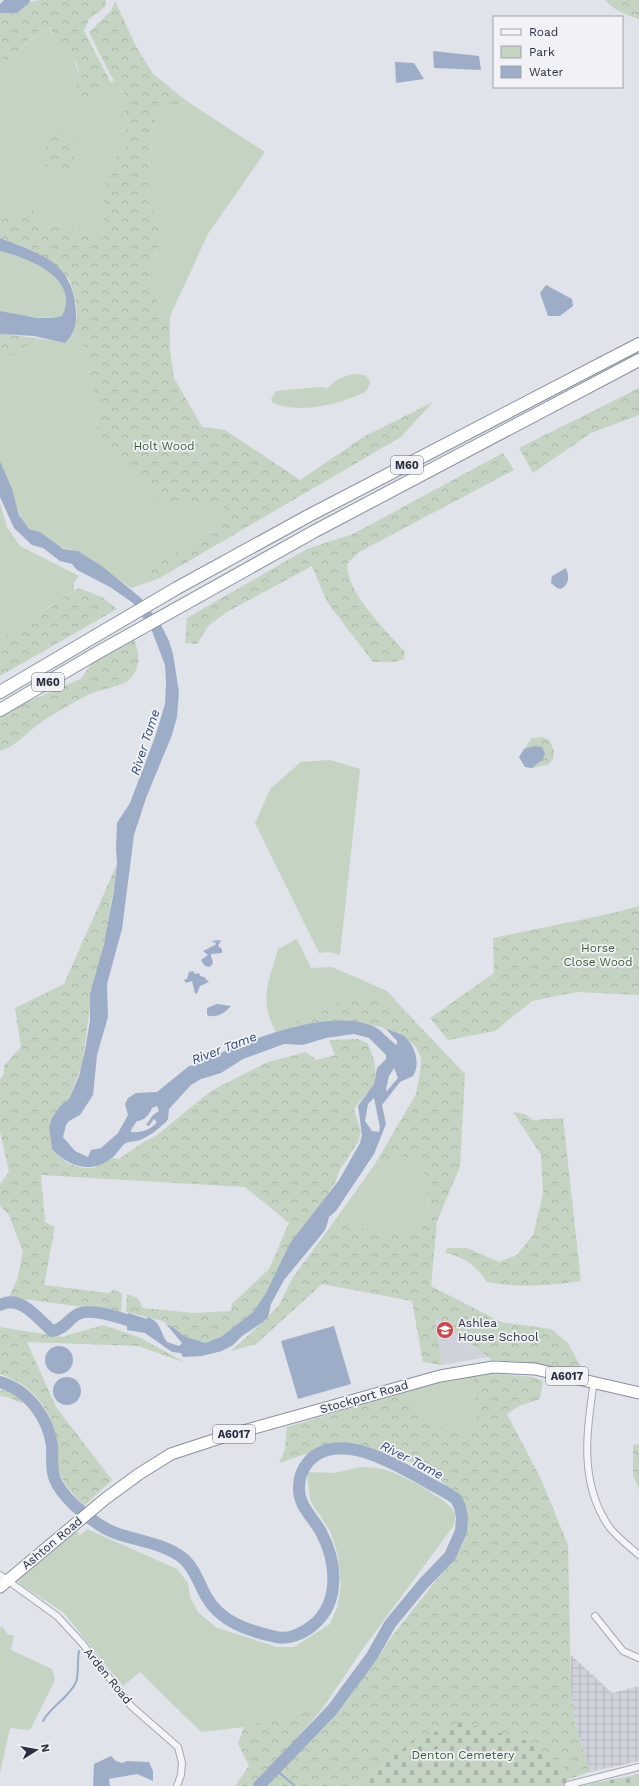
<svg xmlns="http://www.w3.org/2000/svg" width="639" height="1786" viewBox="0 0 639 1786" font-family="'Work Sans',sans-serif">
  <style>
    .built { fill: #cfd2db }
    .industrial { fill: url(#industrial-grid) }
    .green { fill: #c4d3c2 }
    .forest { fill: url(#forest-crowns) }
    .cemetery { fill: url(#cemetery-stones) }
    .water { fill: #9dadc8; fill-rule: evenodd }
    .lines { fill: none; stroke-linecap: round; stroke-linejoin: round }
    .stream { stroke: #9dadc8; stroke-width: 2 }
    .river { stroke: #9dadc8; stroke-width: 12 }
    .minor-casing { stroke: #a5a9b3; stroke-width: 8 }
    .trunk-casing { stroke: #888f9f; stroke-width: 13 }
    .motorway-casing { stroke: #888f9f; stroke-width: 14 }
    .minor { stroke: #f3f4f7; stroke-width: 6 }
    .trunk { stroke: #fff; stroke-width: 11 }
    .motorway { stroke: #fff; stroke-width: 12 }
    .labels { text-anchor: middle; dominant-baseline: central; stroke-width: 3.5; stroke-linejoin: round; paint-order: stroke }
    .shield { fill: #f0f2f6; stroke: #656a77; stroke-width: 1 }
    .shield-label { font-size: 11px; font-weight: bold; fill: #292f40 }
    .park-label { font-size: 12px; fill: #3b5b37; stroke: #f0f2f6 }
    .poi-label { font-size: 12px; fill: #292f40; stroke: #f0f2f6; text-anchor: start }
    .street-label { font-size: 12px; fill: #292f40; stroke: #f0f2f6 }
    .water-label { font-size: 13px; font-style: italic; fill: #354a73; stroke: #f0f2f6 }
  </style>
  <defs>
    <pattern id="industrial-grid" width="8" height="8" patternUnits="userSpaceOnUse"><rect width="8" height="8" fill="#cfd2db"/><path d="M0 4h8M4 0v8" fill="none" stroke="#b2b5bd"/></pattern>
    <pattern id="forest-crowns" width="20" height="18" patternUnits="userSpaceOnUse"><rect width="20" height="18" fill="#c4d3c2"/><path d="M2 6a3 3 0 1 1 6 0M12 15a3 3 0 1 1 6 0" fill="none" stroke="#a8b5a8"/></pattern>
    <pattern id="cemetery-stones" width="16" height="16" patternUnits="userSpaceOnUse"><rect width="16" height="16" fill="#c4d3c2"/><path d="M2 7V4a2 2 0 0 1 4 0v3zM10 15v-3a2 2 0 0 1 4 0v3z" fill="#a8b5a8"/></pattern>
  </defs>
  <rect width="100%" height="100%" fill="#e0e3e9"/>
  <polygon class="built" points="435,1316 478,1350 489,1357 442,1365"/>
  <polygon class="industrial" points="571,1655 612,1693 639,1686 639,1761 590,1772 575,1723 571,1688"/>
  <g class="green">
    <path d="M 50,28 L 51,34 L 71,54 L 79,73 L 99,95 L 114,80 L 124,94 L 128,145 C 124,150 118,154 115,159 C 101,185 105,216 102,243 L 69,228 L 36,219 L 33,210 L 6,217 L 0,221 L 0,40 L 7,47 L 3,58 L 15,59 C 24,44 34,35 50,28 Z"/>
    <polygon points="188,102 265,152 208,234 170,316 161,313 149,274 164,232 148,203 151,134 160,108"/>
    <path d="M 0,251 C 28,258 81,278 62,316 C 42,321 20,315 0,311 Z"/>
    <polygon points="72,334 81,337 98,406 97,437 103,450 121,462 158,500 223,504 225,523 165,559 149,571 158,579 131,588 78,551 58,547 40,532 29,529 23,523 0,461 0,365 24,347 49,340 65,343"/>
    <path d="M 354,374 L 365,375 L 369,379 L 370,384 C 369,386 367,390 365,392 C 362,394 357,395 353,397 C 331,406 296,413 273,403 L 271,399 L 276,391 L 320,387 L 328,388 C 334,380 344,376 354,374 Z"/>
    <polygon points="0,504 7,527 20,546 79,576 74,583 74,591 0,638"/>
    <polygon points="330,760 360,769 340,955 330,952 319,953 255,823 271,788 301,762"/>
    <path d="M 297,939 L 311,968 L 332,967 L 387,991 L 409,1015 L 380,999 L 345,996 L 331,1008 L 297,1018 L 295,1027 L 276,1032 C 258,999 269,982 278,949 Z"/>
    <path d="M 401,1157 L 421,1161 L 427,1185 L 428,1224 C 392,1238 370,1232 336,1219 L 375,1164 Z"/>
    <polygon points="472,1374 477,1417 474,1427 458,1432 434,1423 417,1410 408,1391"/>
    <path d="M 361,1467 C 370,1467 378,1468 386,1470 C 401,1474 445,1498 453,1510 C 456,1514 455,1519 454,1525 L 362,1650 L 322,1709 L 278,1717 L 244,1727 L 201,1732 L 140,1672 L 123,1686 L 63,1612 L 21,1585 L 16,1579 L 76,1531 L 80,1535 L 87,1529 L 177,1569 L 188,1583 L 190,1597 L 198,1612 L 217,1628 L 277,1647 L 294,1647 L 330,1624 L 337,1608 L 341,1584 L 337,1552 L 330,1531 L 310,1500 L 307,1472 L 335,1473 Z"/>
    <polygon points="2,1626 8,1635 14,1635 11,1650 52,1669 55,1680 30,1730 10,1728 0,1773 0,1628"/>
  </g>
  <g class="forest">
    <path d="M 40,0 L 106,0 L 105,7 L 89,19 L 84,31 L 111,83 L 99,95 L 87,98 L 75,92 C 76,87 79,79 79,73 C 78,55 54,44 50,28 C 33,35 18,47 14,66 L 6,65 L 3,58 L 7,47 L 0,40 L 0,13 L 17,13 L 30,2 Z"/>
    <path d="M 605,0 L 639,0 L 639,19 C 628,16 612,9 605,0 Z"/>
    <path d="M 115,1 L 137,48 L 153,74 L 188,102 L 160,108 L 151,133 L 148,203 L 164,231 L 149,274 L 161,313 L 170,316 L 170,350 L 174,378 L 202,427 L 225,430 L 300,480 L 365,436 L 433,402 L 401,437 L 158,579 L 149,571 L 165,559 L 225,523 L 223,505 L 158,500 L 121,462 L 103,450 L 97,437 L 98,406 L 81,337 L 72,334 L 77,318 L 76,303 L 70,280 L 34,251 L 0,238 L 0,221 L 6,217 L 33,210 L 36,219 L 69,228 L 102,243 C 105,216 100,184 115,159 C 118,154 124,149 128,145 L 124,94 L 111,76 L 89,32 L 111,11 Z"/>
    <path d="M 61,131 L 68,132 L 73,141 L 73,167 L 63,169 L 46,166 C 40,148 49,142 61,131 Z"/>
    <polygon points="0,334 3,334 49,340 24,347 0,365"/>
    <polygon points="639,388 639,415 591,433 533,473 519,448"/>
    <path d="M 503,453 L 514,470 L 359,552 L 347,564 C 347,594 386,630 405,652 L 404,659 L 395,662 L 373,662 L 327,602 L 312,566 L 227,612 L 208,626 L 197,644 L 185,643 L 187,618 L 307,549 L 353,534 Z"/>
    <polygon points="79,588 102,597 117,609 0,676 0,638"/>
    <path d="M 134,639 C 139,652 141,665 132,677 C 122,688 103,688 90,694 C 76,701 47,717 35,727 C 22,737 17,745 0,751 L 0,717 L 20,705 L 81,679 L 92,663 Z"/>
    <polygon points="543,737 550,741 554,751 553,760 547,765 532,768 542,760 524,749 532,738"/>
    <path d="M 117,864 L 107,930 L 90,1007 L 82,1064 L 69,1099 L 60,1106 L 52,1118 L 49,1127 L 52,1149 L 67,1163 L 83,1168 L 94,1168 L 113,1158 L 119,1159 L 142,1143 L 157,1135 L 211,1091 L 268,1062 L 306,1052 L 316,1060 L 335,1055 L 329,1040 L 358,1039 L 367,1043 C 373,1053 378,1071 374,1083 C 370,1092 360,1100 354,1109 L 361,1132 L 358,1142 L 339,1171 L 336,1181 L 324,1200 L 290,1243 L 266,1293 L 253,1312 L 221,1337 L 205,1343 L 184,1336 L 163,1321 L 126,1312 L 127,1294 L 138,1298 L 143,1308 L 194,1313 L 231,1311 L 232,1304 L 269,1269 L 289,1223 L 245,1187 L 41,1175 L 45,1222 L 55,1227 L 44,1285 L 108,1293 L 114,1290 L 122,1293 L 121,1312 L 9,1297 L 17,1280 L 23,1252 L 9,1215 L 0,1206 L 0,1184 L 9,1172 L 0,1131 L 0,1079 L 4,1074 L 4,1066 L 21,1047 L 15,1008 L 64,984 Z"/>
    <polygon points="639,906 639,995 577,992 532,1001 495,1031 448,1040 430,1018 494,973 493,938 613,913"/>
    <path d="M 345,996 L 380,999 L 409,1015 L 465,1074 L 460,1167 L 437,1221 L 431,1286 L 501,1322 L 551,1329 L 568,1343 L 583,1371 L 524,1362 L 492,1360 L 435,1317 L 442,1365 L 423,1362 L 412,1301 L 322,1284 L 256,1344 L 231,1351 L 263,1322 L 279,1305 L 293,1277 L 336,1219 C 370,1232 392,1238 428,1224 L 427,1185 L 421,1161 L 401,1157 L 375,1164 L 416,1094 L 421,1067 L 421,1058 L 416,1047 L 403,1036 L 381,1027 L 356,1022 L 333,1021 L 295,1027 L 297,1018 L 331,1008 Z"/>
    <path d="M 513,1112 L 525,1114 L 533,1120 L 563,1118 L 581,1281 C 547,1286 521,1288 487,1282 C 477,1267 464,1256 445,1253 L 447,1248 L 467,1248 L 499,1262 L 517,1255 L 533,1235 L 543,1194 L 541,1155 Z"/>
    <path d="M 103,1325 L 139,1337 L 186,1363 L 138,1346 L 27,1342 L 56,1407 L 112,1480 L 84,1506 C 74,1495 62,1484 58,1468 C 56,1460 57,1450 56,1441 C 50,1407 33,1385 0,1374 L 0,1327 L 62,1337 Z"/>
    <polygon points="488,1373 533,1377 543,1381 540,1399 519,1406 507,1414 541,1479 568,1545 571,1688 575,1723 590,1772 566,1780 569,1771 412,1741 358,1786 235,1786 249,1766 238,1744 244,1727 278,1717 322,1709 266,1774 273,1778 340,1705 376,1661 392,1636 446,1568 465,1535 465,1507 441,1480 398,1455 305,1454 279,1463 285,1449 287,1427 408,1391 418,1411 434,1423 458,1432 474,1427 477,1417 472,1374"/>
    <path d="M 0,1390 C 10,1390 19,1395 25,1402 L 21,1403 L 8,1397 L 0,1396 Z"/>
    <polygon points="639,1444 639,1490 633,1475 633,1445"/>
  </g>
  <g class="cemetery">
    <polygon points="461,1722 531,1742 569,1771 565,1786 358,1786 412,1741"/>
    <polygon points="639,1774 639,1786 580,1786"/>
  </g>
  <g class="water">
    <polygon points="4,0 30,0 30,2 17,13 0,13 0,4"/>
    <polygon points="433,51 479,56 481,70 434,68"/>
    <polygon points="395,62 414,63 424,79 396,83"/>
    <path d="M 0,238 C 41,254 74,262 76,313 C 77,324 73,336 65,343 L 34,336 L 0,334 L 0,311 L 37,318 L 52,318 L 62,316 C 81,278 28,258 0,251 Z"/>
    <polygon points="546,285 572,299 573,306 560,316 548,316 540,293"/>
    <path d="M 0,461 L 12,489 L 19,515 L 29,529 L 40,532 L 63,549 L 78,551 L 103,567 L 141,598 L 161,625 L 169,641 L 173,654 L 179,692 L 177,717 L 172,735 L 146,798 L 134,835 L 122,929 L 107,984 L 108,1017 L 97,1055 L 93,1095 L 80,1115 L 69,1121 L 66,1125 L 63,1137 L 75,1151 L 88,1157 L 91,1150 L 101,1148 L 118,1133 L 128,1115 L 125,1104 L 128,1098 L 136,1093 L 157,1092 L 189,1066 L 196,1065 L 199,1061 L 214,1054 L 219,1054 C 258,1036 329,1010 370,1025 C 381,1028 387,1039 397,1045 L 397,1041 L 386,1029 C 392,1031 399,1033 404,1036 C 415,1045 421,1064 413,1076 L 400,1082 L 382,1105 L 386,1124 L 374,1154 L 336,1211 L 329,1217 L 326,1228 L 322,1234 L 284,1280 L 271,1304 L 268,1317 L 263,1322 L 242,1336 L 233,1345 L 222,1351 L 202,1356 L 183,1357 L 181,1353 L 172,1352 L 145,1333 L 127,1330 L 128,1313 L 147,1319 L 147,1317 C 161,1321 160,1332 167,1342 L 179,1346 L 182,1343 L 166,1324 L 174,1328 L 184,1336 L 205,1343 L 221,1337 L 253,1312 L 266,1293 L 290,1243 L 339,1180 L 360,1143 L 362,1135 L 358,1106 L 374,1084 L 377,1068 L 386,1059 L 386,1055 L 369,1038 L 354,1034 L 326,1038 L 303,1045 L 284,1044 L 243,1059 L 221,1073 L 201,1079 L 191,1085 L 169,1109 L 168,1119 L 166,1122 C 158,1129 150,1136 140,1140 C 136,1142 130,1141 126,1143 C 120,1147 118,1153 113,1157 C 92,1175 69,1167 52,1149 L 49,1127 L 52,1118 L 60,1106 L 69,1099 L 79,1076 L 85,1050 L 90,1020 L 90,994 L 104,944 L 113,896 L 117,864 L 116,848 L 117,823 L 130,803 L 155,737 L 165,704 L 166,682 L 165,665 L 152,631 L 133,603 L 110,587 L 77,570 L 72,564 L 60,561 L 43,548 L 32,545 L 14,528 L 0,497 ZM 394,1068 L 398,1078 L 387,1091 L 386,1089 L 389,1076 ZM 374,1098 L 380,1128 L 379,1132 L 372,1131 L 365,1121 L 368,1104 ZM 157,1106 L 159,1111 L 153,1115 L 146,1125 L 149,1126 L 154,1119 L 157,1122 C 151,1130 141,1133 131,1132 L 132,1128 L 137,1121 C 144,1121 150,1114 152,1108 Z"/>
    <path d="M 566,568 C 569,576 570,584 561,589 L 557,588 L 551,583 L 552,576 Z"/>
    <polygon points="535,746 542,747 545,754 542,760 532,768 525,767 519,757 524,749"/>
    <path d="M 221,940 L 218,946 L 222,949 L 222,953 L 211,954 C 210,959 217,963 209,967 L 205,966 L 201,960 L 208,955 L 203,951 L 215,945 L 216,943 L 211,941 Z"/>
    <polygon points="193,971 195,974 199,973 200,976 204,977 209,982 200,986 197,994 195,993 192,981 186,983 184,980 187,979 189,972"/>
    <path d="M 217,1004 L 231,1006 C 225,1013 215,1019 207,1015 L 207,1008 Z"/>
    <polygon points="334,1326 351,1384 298,1399 281,1341"/>
    <circle cx="59" cy="1360" r="14"/>
    <circle cx="67" cy="1391" r="14"/>
    <polygon points="111,1756 116,1761 122,1763 127,1761 149,1762 153,1771 153,1781 137,1774 109,1779 110,1786 93,1786 94,1764"/>
  </g>
  <g class="lines">
    <g class="stream">
      <path d="M 43,1721 C 51,1706 69,1698 76,1682 C 79,1675 77,1659 79,1651"/>
      <polyline points="275,1769 295,1786"/>
    </g>
    <g class="river">
      <path d="M 0,1305 C 21,1294 38,1319 52,1331 C 64,1330 68,1319 78,1314 C 91,1307 128,1320 142,1325"/>
      <path d="M 0,1382 C 28,1390 48,1417 52,1446 C 53,1460 50,1471 57,1484 C 68,1503 97,1527 118,1534 C 140,1541 165,1544 184,1559 C 195,1569 199,1584 206,1596 C 220,1622 249,1631 276,1637 C 288,1640 302,1634 312,1626 C 341,1603 337,1562 321,1532 C 313,1517 298,1506 299,1487 C 299,1477 303,1468 309,1461 C 338,1430 393,1463 422,1479 C 433,1486 445,1491 456,1499 L 460,1507 L 462,1518 L 461,1531 L 450,1556 L 423,1584 L 390,1624 L 372,1656 L 332,1710 L 259,1786"/>
    </g>
    <defs>
      <g id="minor">
        <path d="M 594,1382 C 586,1431 579,1485 610,1528 C 618,1538 630,1547 639,1555"/>
        <polyline points="0,1575 57,1616 82,1643 131,1706 178,1747 182,1763 181,1775 177,1786"/>
        <polyline points="595,1616 623,1651 639,1658"/>
        <polyline points="568,1785 639,1767"/>
      </g>
      <polyline id="trunk" points="0,1587 105,1499 139,1474 171,1454 229,1435 440,1376 493,1367 535,1369 639,1393"/>
      <g id="motorway">
        <polyline points="0,692 177,588 310,515 639,344"/>
        <polyline points="0,710 97,653 315,531 639,360"/>
      </g>
    </defs>
    <use href="#minor" class="minor-casing"/>
    <use href="#trunk" class="trunk-casing"/>
    <use href="#motorway" class="motorway-casing"/>
    <use href="#minor" class="minor"/>
    <use href="#trunk" class="trunk"/>
    <use href="#motorway" class="motorway"/>
  </g>
  <defs>
    <symbol id="school-disc" viewBox="-11 -11 22 22"><circle r="9.5" fill="#ca4950" stroke="#f0f2f6"/><path d="M0-5L7-2L0 1L-7-2ZM-4 1L0 2.5L4 1V4Q0 6-4 4Z" fill="#fff"/></symbol>
  </defs>
  <g fill-rule="evenodd">
    <use href="#school-disc" x="435" y="1320" width="20" height="20"/>
  </g>
  <g class="labels">
    <g class="shield">
      <rect x="391" y="456" width="32" height="18" rx="3"/>
      <rect x="32" y="673" width="32" height="18" rx="3"/>
      <rect x="546" y="1367" width="42" height="18" rx="3"/>
      <rect x="213" y="1425" width="42" height="18" rx="3"/>
    </g>
    <g class="shield-label">
      <text x="407" y="465">M60</text>
      <text x="48" y="682">M60</text>
      <text x="567" y="1376">A6017</text>
      <text x="234" y="1434">A6017</text>
    </g>
    <g class="park-label">
      <text x="164" y="446">Holt Wood</text>
      <text x="598" y="948">Horse<tspan x="598" dy="14">Close Wood</tspan></text>
      <text x="463" y="1755">Denton Cemetery</text>
    </g>
    <g class="poi-label">
      <text x="458" y="1323">Ashlea<tspan x="458" dy="14">House School</tspan></text>
    </g>
    <g class="street-label">
      <text transform="translate(364 1397) rotate(-16)">Stockport Road</text>
      <text transform="translate(52 1543) rotate(-40)">Ashton Road</text>
      <text transform="translate(108 1676) rotate(51)">Arden Road</text>
    </g>
    <g class="water-label">
      <text transform="translate(145 742) rotate(-72)">River Tame</text>
      <text transform="translate(224 1048) rotate(-21)">River Tame</text>
      <text transform="translate(412 1460) rotate(27)">River Tame</text>
    </g>
  </g>
  <rect x="493" y="16" width="130" height="72" fill="#f0f2f6" stroke="#a0a4ad"/>
  <rect x="501" y="29" width="20" height="6" fill="#f3f4f7" stroke="#a0a4ad"/>
  <text x="529" y="36" font-size="12" fill="#292f40">Road</text>
  <rect x="501" y="46" width="20" height="12" fill="#c4d3c2" stroke="#a0a4ad"/>
  <text x="529" y="56" font-size="12" fill="#292f40">Park</text>
  <rect x="501" y="66" width="20" height="12" fill="#9dadc8" stroke="#a0a4ad"/>
  <text x="529" y="76" font-size="12" fill="#292f40">Water</text>
  <g transform="translate(36 1750) rotate(79)" stroke="#f0f2f6" stroke-width="3" paint-order="stroke">
  <path d="M0-3L7 15L0 10L-7 15Z" fill="#292f40"/>
  <text y="-6" font-size="11" font-weight="bold" text-anchor="middle" fill="#292f40">N</text>
  </g>
</svg>
